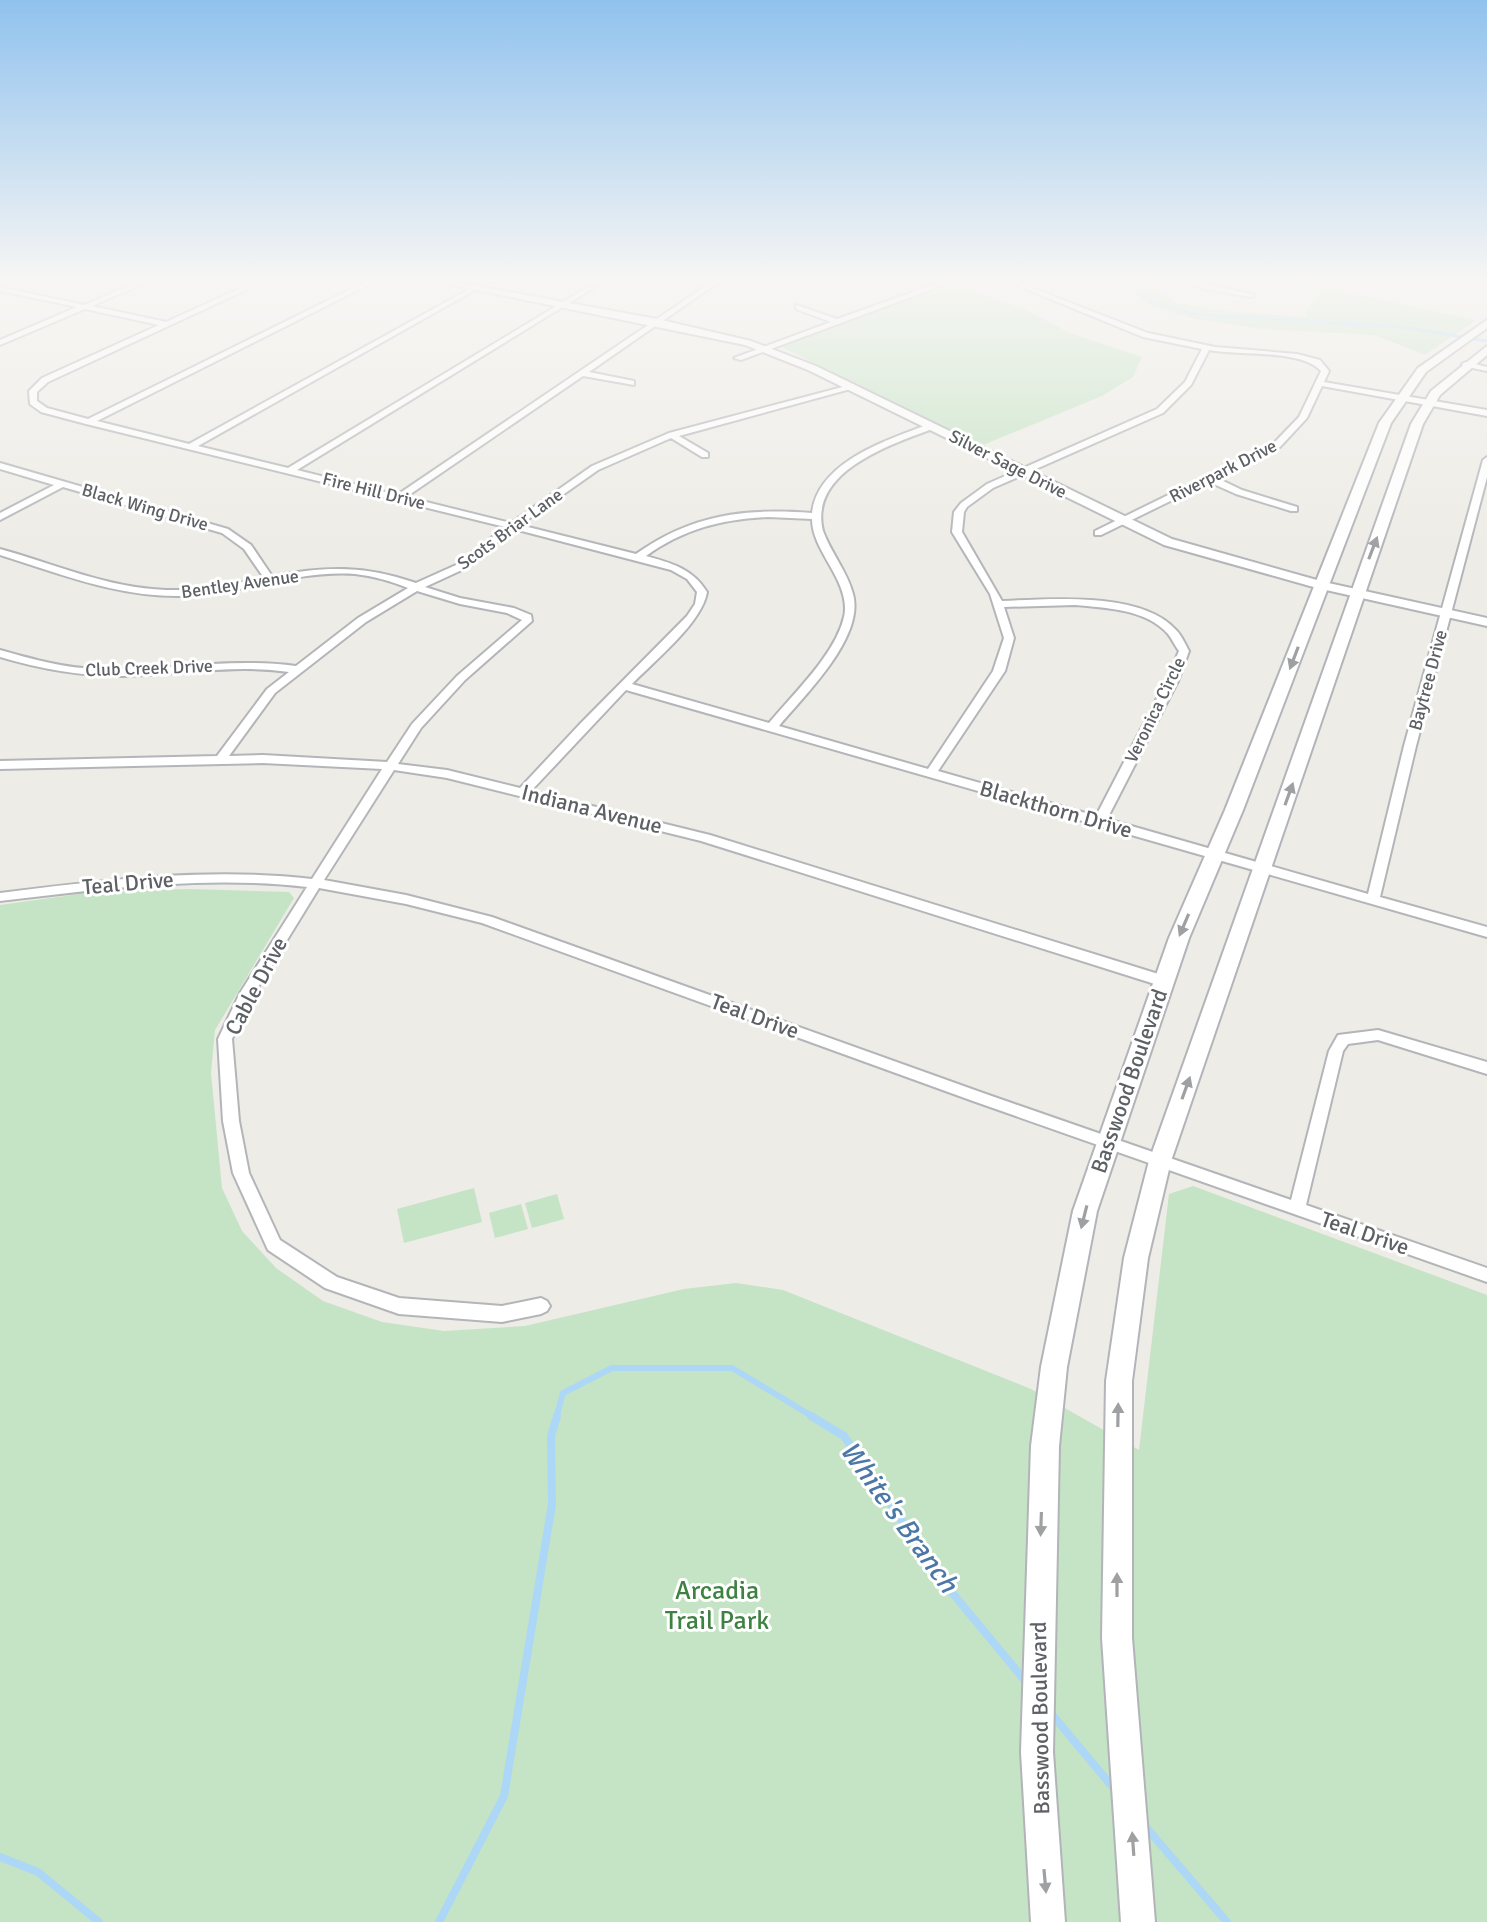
<svg xmlns="http://www.w3.org/2000/svg" width="1487" height="1922" viewBox="0 0 1487 1922" font-family="Signika,sans-serif">
  <style>
    .green { fill: #c5e3c5 }
    .lines { fill: none; stroke-linecap: round; stroke-linejoin: round }
    .stream-far2 { stroke: #add7f6; stroke-width: 3 }
    .stream-far1 { stroke: #add7f6; stroke-width: 6 }
    .stream { stroke: #add7f6; stroke-width: 8 }
    .minor-casing { stroke: #b3b5b9; stroke-width: 4 }
    .tertiary-casing { stroke: #b3b5b9; stroke-width: 4 }
    .secondary-casing { stroke: #b2b4b9; stroke-width: 4 }
    .minor { fill: #fff; fill-rule: evenodd }
    .tertiary { fill: #fff; fill-rule: evenodd }
    .secondary { fill: #fff; fill-rule: evenodd }
    .oneway { fill: #9ea0a2 }
    .labels { text-anchor: middle; dominant-baseline: central; stroke-width: 6; stroke-linejoin: round; paint-order: stroke }
    .far-street-label { font-size: 18px; fill: #5d6064; stroke: #fff }
    .street-label { font-size: 22px; fill: #5d6064; stroke: #fff }
    .near-park-label { font-size: 26px; fill: #3e8241; stroke: #fff }
    .near-water-label { font-size: 28px; font-style: italic; fill: #4c78a7; stroke: #fff }
  </style>
  <rect width="100%" height="100%" fill="#eeece6"/>
  <g class="green">
    <polygon points="1102,281 1145,281 1176,303 1233,312 1307,317 1306,311 1321,293 1287,282 1290,281 1476,320 1425,355 1374,335 1263,329 1195,319 1153,307 1128,289"/>
    <polygon points="951,283 1027,310 1070,333 1142,357 1133,377 1102,396 983,445 781,347"/>
    <polygon points="188,889 289,892 294,898 215,1030 211,1073 222,1188 242,1231 276,1268 323,1301 382,1322 444,1331 525,1326 684,1289 736,1283 783,1290 1031,1389 1139,1450 1169,1194 1193,1186 1487,1295 1487,1922 0,1922 0,905 94,892"/>
    <polygon points="474,1188 482,1222 404,1243 397,1209"/>
    <polygon points="557,1194 564,1219 532,1228 525,1203"/>
    <polygon points="521,1204 528,1229 495,1238 489,1213"/>
  </g>
  <g class="lines">
    <polyline class="stream-far2" points="1116,281 1131,286 1153,302 1192,314 1402,327 1487,341"/>
    <polyline class="stream-far1" points="556,1418 563,1393 612,1368 732,1368 815,1418"/>
    <g class="stream">
      <polyline points="811,1416 844,1436 945,1584 1026,1682"/>
      <polyline points="1050,1712 1115,1790"/>
      <polyline points="1145,1826 1227,1922"/>
      <polyline points="0,1857 38,1872 99,1922"/>
      <polyline points="439,1922 504,1796 552,1504 551,1436 557,1416"/>
    </g>
    <defs>
      <g id="minor">
        <path d="M 140,281 L 149,281 L 92,306 L 166,322 L 256,281 L 265,281 L 48,382 L 37,392 L 37,401 L 47,408 L 88,419 L 367,281 L 376,281 L 97,421 L 189,444 L 484,281 L 491,281 L 198,446 L 288,468 L 598,281 L 605,281 L 297,470 L 397,495 L 713,281 L 720,281 L 589,372 L 634,381 L 634,385 L 583,376 L 406,497 L 511,523 L 592,466 L 669,433 L 854,384 L 854,388 L 679,436 L 708,453 L 708,457 L 702,457 L 671,438 L 598,470 L 520,525 L 636,554 C 692,514 745,508 812,513 C 818,461 888,440 929,424 L 935,424 L 935,428 C 892,444 808,471 823,531 C 831,553 847,571 853,594 C 865,637 805,695 779,726 L 928,769 L 993,671 L 1004,638 L 990,594 L 952,532 L 954,512 L 961,503 L 987,484 L 1157,409 L 1185,382 L 1202,349 L 1143,337 L 1006,281 L 1014,281 L 1148,333 L 1215,347 L 1297,354 L 1320,360 L 1329,371 L 1324,382 L 1487,410 L 1487,416 L 1322,386 L 1307,418 L 1280,447 L 1217,478 L 1242,490 L 1297,507 L 1297,511 L 1291,511 L 1236,494 L 1209,482 L 1101,535 L 1095,535 L 1095,531 L 1274,443 L 1299,417 L 1321,371 C 1301,349 1239,356 1209,350 L 1191,385 L 1163,413 L 993,488 L 967,507 L 964,512 L 962,532 L 1002,601 C 1050,599 1142,591 1176,630 C 1182,636 1185,644 1189,651 L 1178,681 L 1107,819 L 1368,894 L 1404,746 L 1483,460 L 1487,457 L 1487,477 L 1416,746 L 1380,897 L 1487,927 L 1487,937 L 626,690 L 531,791 L 710,835 L 1168,977 L 1170,981 L 1168,985 L 1158,985 L 701,841 L 447,778 L 394,770 L 324,880 L 406,895 L 492,917 L 983,1093 L 1291,1200 L 1329,1051 L 1338,1035 L 1378,1030 L 1487,1062 L 1487,1074 L 1378,1040 L 1348,1044 L 1343,1051 L 1306,1205 L 1487,1268 L 1487,1282 L 973,1101 L 482,923 L 406,904 L 319,888 L 252,997 L 232,1039 L 239,1121 L 249,1173 L 280,1240 L 337,1277 L 399,1298 L 502,1306 L 541,1298 L 547,1301 L 550,1306 L 547,1311 L 541,1314 L 502,1322 L 399,1314 L 325,1288 L 268,1250 L 233,1173 L 223,1121 L 218,1039 L 240,993 L 307,887 C 205,875 101,889 0,901 L 0,893 C 103,880 208,867 312,879 L 382,769 L 263,763 L 0,769 L 0,761 L 217,756 L 267,689 L 289,672 C 233,664 178,675 122,676 C 80,676 40,669 0,657 L 0,650 C 32,659 64,668 97,669 C 164,671 230,657 296,666 L 358,618 L 408,588 C 391,581 373,576 355,574 C 297,570 242,594 185,596 C 120,598 60,574 0,555 L 0,549 C 55,564 108,588 166,590 C 199,591 231,584 264,578 L 244,549 L 222,533 L 63,487 L 0,520 L 0,513 L 54,485 L 0,469 L 0,463 L 228,529 L 251,545 L 272,576 C 325,566 365,565 416,583 L 456,565 L 505,527 L 86,424 L 41,412 L 30,404 L 29,391 L 42,378 L 159,325 L 85,309 L 0,345 L 0,340 L 77,307 L 0,291 L 0,287 L 84,305 ZM 768,517 L 812,519 C 812,541 829,561 838,581 C 843,592 847,605 844,617 C 835,655 793,694 769,723 L 632,684 C 654,661 702,623 707,592 C 692,568 671,563 646,556 C 683,529 722,519 768,517 ZM 514,529 L 671,570 L 687,579 L 697,592 L 695,604 L 687,616 L 579,725 L 520,788 L 447,770 L 398,764 L 421,728 L 465,680 L 532,621 L 531,615 L 514,608 L 460,598 L 425,587 L 464,569 ZM 417,591 L 460,604 L 507,613 L 522,620 L 457,676 L 412,724 L 387,762 L 263,755 L 229,756 L 275,693 L 366,622 ZM 1075,605 C 1106,608 1146,609 1168,634 C 1172,639 1175,646 1179,651 L 1166,681 L 1096,816 L 938,771 L 1005,671 L 1014,638 L 1004,607 Z"/>
        <polygon points="944,281 954,281 741,360 734,358 831,322 796,309 796,305 837,319"/>
        <polygon points="1182,281 1192,281 1255,295 1251,297 1204,289"/>
        <polygon points="1466,362 1487,367 1487,371 1463,366 1462,364"/>
      </g>
      <polygon id="tertiary" points="433,281 450,281 657,319 751,341 816,366 1172,539 1324,582 1487,618 1487,626 1317,588 1164,545 808,370 745,345"/>
      <g id="secondary">
        <polygon points="1487,320 1487,328 1426,372 1391,423 1243,810 1189,938 1097,1211 1067,1367 1059,1446 1053,1752 1065,1922 1031,1922 1021,1752 1031,1446 1041,1367 1073,1211 1169,938 1225,810 1379,423 1418,368"/>
        <polygon points="1487,346 1487,355 1440,395 1423,424 1171,1161 1148,1258 1132,1381 1132,1638 1155,1922 1121,1922 1102,1638 1106,1381 1124,1258 1149,1161 1411,424 1431,391"/>
      </g>
    </defs>
    <use href="#minor" class="minor-casing"/>
    <use href="#tertiary" class="tertiary-casing"/>
    <use href="#secondary" class="secondary-casing"/>
    <use href="#minor" class="minor"/>
    <use href="#tertiary" class="tertiary"/>
    <use href="#secondary" class="secondary"/>
  </g>
  <defs><path id="oneway-solid" d="M-6-.8H1V-3.2L6.5 0L1 3.2V.8H-6Z" transform="scale(2)"/></defs>
  <g class="oneway">
    <use href="#oneway-solid" transform="translate(1373 548) rotate(-69)"/>
    <use href="#oneway-solid" transform="translate(1294 658) rotate(111)"/>
    <use href="#oneway-solid" transform="translate(1289 794) rotate(-70)"/>
    <use href="#oneway-solid" transform="translate(1184 925) rotate(113)"/>
    <use href="#oneway-solid" transform="translate(1186 1088) rotate(-70)"/>
    <use href="#oneway-solid" transform="translate(1084 1217) rotate(104)"/>
    <use href="#oneway-solid" transform="translate(1118 1415) rotate(-89)"/>
    <use href="#oneway-solid" transform="translate(1041 1524) rotate(92)"/>
    <use href="#oneway-solid" transform="translate(1117 1585) rotate(-90)"/>
    <use href="#oneway-solid" transform="translate(1133 1844) rotate(-94)"/>
    <use href="#oneway-solid" transform="translate(1045 1881) rotate(85)"/>
  </g>
  <linearGradient id="sky" x2="0" y2="1"><stop stop-color="#90c2ee"/><stop offset="0.51" stop-color="#f7f6f4"/><stop offset="1" stop-color="#f7f6f4" stop-opacity="0"/></linearGradient>
  <rect width="1487" height="550" fill="url(#sky)"/>
  <g class="labels">
    <g class="far-street-label">
      <text transform="translate(1008 464) rotate(27)">Silver Sage Drive</text>
      <text transform="translate(1223 471) rotate(-27)">Riverpark Drive</text>
      <text transform="translate(374 491) rotate(14)">Fire Hill Drive</text>
      <text transform="translate(145 507) rotate(16)">Black Wing Drive</text>
      <text transform="translate(510 529) rotate(-36)">Scots Briar Lane</text>
      <text transform="translate(240 584) rotate(-8)">Bentley Avenue</text>
      <text transform="translate(149 668) rotate(-2)">Club Creek Drive</text>
      <text transform="translate(1428 680) rotate(-75)">Baytree Drive</text>
      <text transform="translate(1155 710) rotate(-64)">Veronica Circle</text>
    </g>
    <g class="street-label">
      <text transform="translate(592 809) rotate(14)">Indiana Avenue</text>
      <text transform="translate(1056 809) rotate(16)">Blackthorn Drive</text>
      <text transform="translate(128 883) rotate(-5)">Teal Drive</text>
      <text transform="translate(256 986) rotate(-62)">Cable Drive</text>
      <text transform="translate(755 1016) rotate(20)">Teal Drive</text>
      <text transform="translate(1129 1081) rotate(-71)">Basswood Boulevard</text>
      <text transform="translate(1365 1233) rotate(19)">Teal Drive</text>
      <text transform="translate(1040 1718) rotate(-91)">Basswood Boulevard</text>
    </g>
    <g class="near-park-label">
      <text x="717" y="1591">Arcadia<tspan x="717" dy="30">Trail Park</tspan></text>
    </g>
    <g class="near-water-label">
      <text transform="translate(899 1517) rotate(54)">White's Branch</text>
    </g>
  </g>
</svg>
